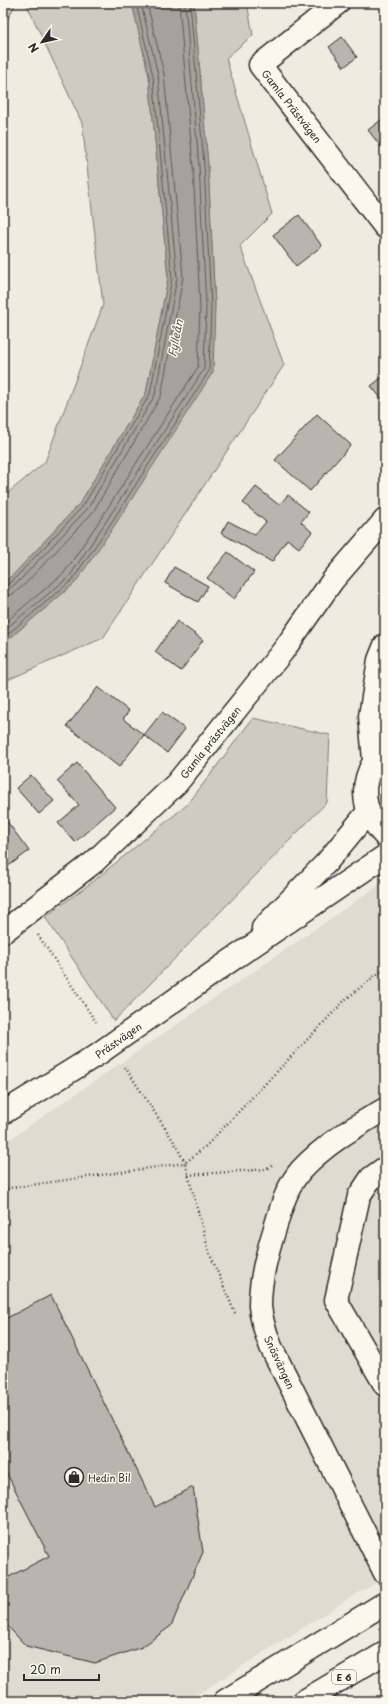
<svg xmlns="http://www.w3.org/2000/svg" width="388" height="1704" viewBox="0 0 388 1704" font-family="'Playpen Sans',sans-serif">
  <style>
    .built { fill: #dedbd1 }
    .green { fill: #cecbc2; stroke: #7c7b76 }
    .water { fill: #a4a29a; stroke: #74726e }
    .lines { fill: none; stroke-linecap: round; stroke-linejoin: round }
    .shore { stroke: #5b5b57; stroke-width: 1 }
    .building { fill: #b8b5ae; stroke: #2b2b2b }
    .minor-casing { stroke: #2b2b2b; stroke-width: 25 }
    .highway-casing { stroke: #2b2b2b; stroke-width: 25 }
    .path { stroke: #2b2b2b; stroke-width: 2.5; stroke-dasharray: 1 3; stroke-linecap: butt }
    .minor { stroke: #fbf7ec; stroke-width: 22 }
    .highway { stroke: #fbf7ec; stroke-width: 22 }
    .labels { text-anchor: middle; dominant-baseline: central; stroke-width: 3; stroke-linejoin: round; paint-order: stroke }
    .shield { fill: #fbf7ec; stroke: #696865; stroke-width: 1 }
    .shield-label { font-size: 9px; font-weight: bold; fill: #2b2b2b }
    .street-label { font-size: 10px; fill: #2b2b2b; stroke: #fbf7ec }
    .poi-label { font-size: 10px; fill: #2b2b2b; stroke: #fbf7ec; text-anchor: start }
    .water-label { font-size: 11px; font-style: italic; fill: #555552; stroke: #fbf7ec }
  </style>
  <rect width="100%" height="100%" fill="#eeebe0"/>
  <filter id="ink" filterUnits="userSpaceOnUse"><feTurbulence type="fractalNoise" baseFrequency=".025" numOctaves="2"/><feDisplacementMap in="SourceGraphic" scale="8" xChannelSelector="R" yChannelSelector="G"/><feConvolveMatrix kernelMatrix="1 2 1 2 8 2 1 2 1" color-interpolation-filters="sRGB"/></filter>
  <g filter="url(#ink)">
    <polygon class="built" points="385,881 385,1578 353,1596 187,1701 3,1701 3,1144"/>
    <g class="green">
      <polygon points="3,3 16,3 3,28"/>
      <polygon points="26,3 132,3 149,76 168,278 146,393 80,503 14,574 3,583 3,497 45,462 103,305 82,123"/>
      <polygon points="194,3 247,3 253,35 226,58 272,214 240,246 284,365 103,638 3,682 3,641 10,638 75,583 215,306 208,165"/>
      <polygon points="253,718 330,735 327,802 114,1021 45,917 91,883 188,804"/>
    </g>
    <polygon class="water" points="132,3 194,3 208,165 215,306 213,372 115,525 75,583 10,638 3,641 3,583 14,574 80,503 146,393 168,278 149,76"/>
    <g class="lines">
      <g class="shore">
        <polyline points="3,586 7,585 16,577 83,506 150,394 172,278 153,76 136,3"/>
        <polyline points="3,591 9,589 20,580 88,508 155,395 177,278 158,75 141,3"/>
        <polyline points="3,597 13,594 24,585 93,512 161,396 183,277 164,74 147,3"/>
        <polyline points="3,624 64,573 102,517 198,367 200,306 193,166 179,3"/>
        <polyline points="3,631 69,577 107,520 204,369 206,306 199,166 185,3"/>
        <polyline points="3,637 8,634 72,580 111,523 209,371 211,306 204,165 190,3"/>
      </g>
    </g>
    <g class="building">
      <polygon points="342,37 357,57 344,67 329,47"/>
      <polygon points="385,117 385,152 368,130"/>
      <polygon points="299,215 322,246 296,266 273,235"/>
      <polygon points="385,375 385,403 371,386"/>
      <polygon points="317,414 351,445 310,491 275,460"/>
      <polygon points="256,487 279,505 288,495 309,512 301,522 312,532 299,548 287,539 272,562 221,533 228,521 255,535 266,522 243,503"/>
      <polygon points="228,552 254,572 234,599 207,578"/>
      <polygon points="174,567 208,586 198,602 165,583"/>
      <polygon points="177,621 203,640 181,671 155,652"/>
      <polygon points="98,687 129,711 123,719 144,735 119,767 67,726"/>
      <polygon points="162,712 185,729 167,753 144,735"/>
      <polygon points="77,763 115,807 75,842 58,823 79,805 57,781"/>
      <polygon points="31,775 54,801 39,814 16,788"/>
      <polygon points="3,816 29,851 3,870"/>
      <polygon points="51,1295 155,1507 193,1487 203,1552 171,1626 142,1647 95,1663 26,1646 3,1621 3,1580 49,1556 3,1466 3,1320"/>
    </g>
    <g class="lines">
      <defs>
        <g id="minor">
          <polyline points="338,3 260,65 385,227"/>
          <path d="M 384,749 C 358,777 359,809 385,836"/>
          <polyline points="374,760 370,716 379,660 385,645"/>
          <polyline points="263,928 327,862 368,812"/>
          <polyline points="3,932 94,862 177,783 283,651 333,580 385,520"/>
          <path d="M 385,1109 C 356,1126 324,1145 301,1170 C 287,1186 281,1208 275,1228 C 267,1254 260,1278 260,1306 C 261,1320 266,1334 271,1347 L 385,1573"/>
          <polyline points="3,1113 98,1054 230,961 385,856"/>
          <polyline points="385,1168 371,1178 359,1196 336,1300 385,1385"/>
        </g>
        <g id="highway">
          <polyline points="225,1701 385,1603"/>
          <polyline points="304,1701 385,1653"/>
        </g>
      </defs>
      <use href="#minor" class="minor-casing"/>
      <use href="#highway" class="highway-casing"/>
      <g class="path">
        <polyline points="38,935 96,1022"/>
        <polyline points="188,1175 267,1169 274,1164"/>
        <polyline points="3,1189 185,1163 176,1145 125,1067"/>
        <polyline points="235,1313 209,1252 185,1163 206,1146 346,999 385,968"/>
      </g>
      <use href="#minor" class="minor"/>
      <use href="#highway" class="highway"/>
    </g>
  </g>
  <defs>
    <symbol id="shop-ring" viewBox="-11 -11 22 22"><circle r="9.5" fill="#fbf7ec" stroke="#2b2b2b" stroke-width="1.5"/><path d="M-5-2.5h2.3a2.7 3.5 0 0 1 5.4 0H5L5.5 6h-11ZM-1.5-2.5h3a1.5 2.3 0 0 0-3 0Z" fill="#2b2b2b"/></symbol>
  </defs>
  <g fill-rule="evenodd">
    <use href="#shop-ring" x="63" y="1466" width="22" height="22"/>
  </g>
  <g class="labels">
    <rect class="shield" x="332" y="1670" width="24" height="14" rx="3"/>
    <g class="shield-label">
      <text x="344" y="1677">E 6</text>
    </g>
    <g class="street-label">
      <text transform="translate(292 106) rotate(52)">Gamla Prästvägen</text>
      <text transform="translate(210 742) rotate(-51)">Gamla prästvägen</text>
      <text transform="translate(118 1040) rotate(-35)">Prästvägen</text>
      <text transform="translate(280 1362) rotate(65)">Snösvängen</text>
    </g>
    <g class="poi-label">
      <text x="88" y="1477">Hedin Bil</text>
    </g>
    <g class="water-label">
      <text transform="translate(175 338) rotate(-79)">Fylleån</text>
    </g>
  </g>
  <rect width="388" height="1704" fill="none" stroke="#fbf7ec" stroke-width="16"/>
  <rect x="8" y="8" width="372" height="1688" fill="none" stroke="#2b2b2b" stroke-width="1.5" filter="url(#ink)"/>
  <g transform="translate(42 42) rotate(236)" stroke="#fbf7ec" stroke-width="3" paint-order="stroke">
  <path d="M0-3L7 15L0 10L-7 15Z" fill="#2b2b2b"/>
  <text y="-6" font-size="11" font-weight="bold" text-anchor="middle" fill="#2b2b2b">N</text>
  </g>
  <path d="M24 1674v6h75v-6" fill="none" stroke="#2b2b2b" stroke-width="2"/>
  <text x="30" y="1674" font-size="12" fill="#2b2b2b" stroke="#fbf7ec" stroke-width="3" paint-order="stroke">20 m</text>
</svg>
